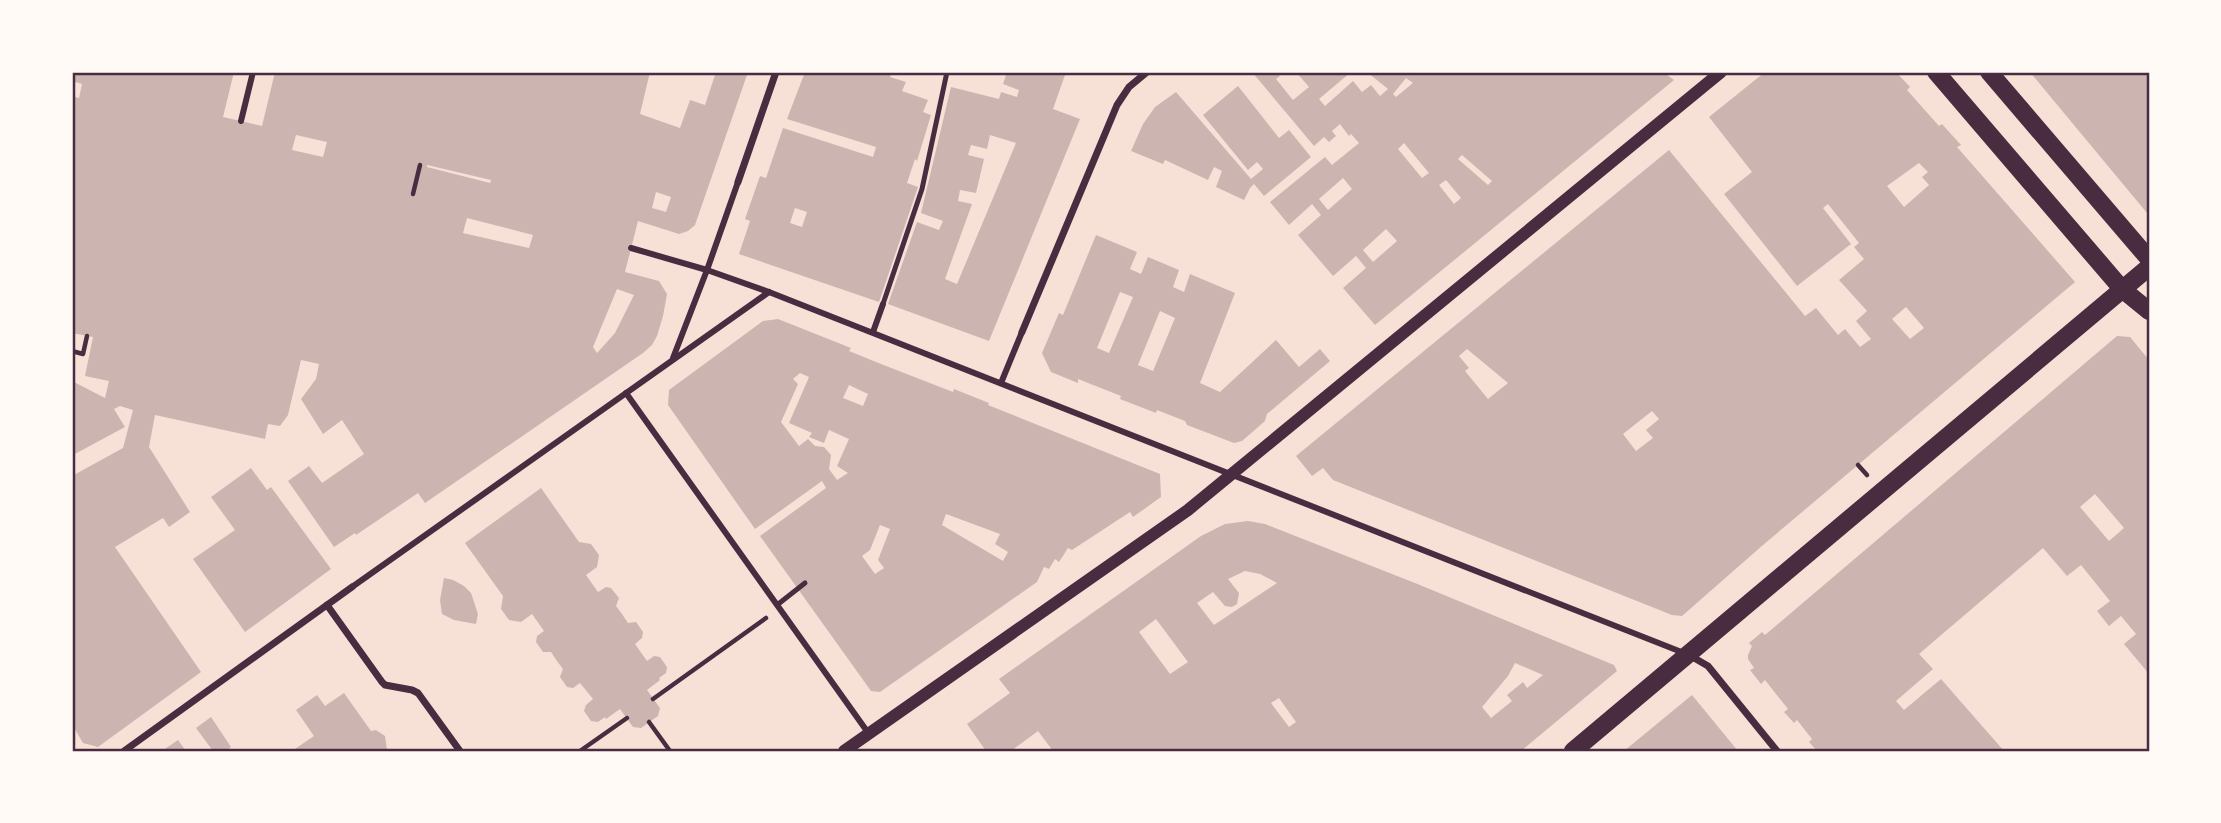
<svg xmlns="http://www.w3.org/2000/svg" width="2221" height="823" viewBox="0 0 2221 823" font-family="'Sofia Sans Condensed',sans-serif">
  <style>
    .building { fill: #ccb4b1; fill-rule: evenodd }
    .lines { fill: none; stroke-linecap: round; stroke-linejoin: round }
    .path { stroke: #4a2c40; stroke-width: 4.5 }
    .service { stroke: #4a2c40; stroke-width: 5 }
    .pedestrian { stroke: #4a2c40; stroke-width: 6 }
    .minor { stroke: #4a2c40; stroke-width: 7 }
    .tertiary { stroke: #4a2c40; stroke-width: 12 }
    .primary { stroke: #4a2c40; stroke-width: 18 }
    .neatline { fill: none; stroke: #4a2c40; stroke-width: 2.5 }
  </style>
  <rect width="100%" height="100%" fill="#f7e1d7"/>
  <g class="building">
    <path d="M 72,72 L 234,72 L 223,117 L 262,126 L 275,72 L 650,72 L 640,114 L 680,128 L 690,100 L 705,105 L 716,72 L 748,72 L 695,225 L 688,231 L 679,234 L 638,221 L 625,272 L 659,281 L 667,294 L 663,316 L 657,336 L 652,345 L 643,353 L 425,503 L 418,493 L 356,535 L 355,533 L 334,547 L 288,481 L 309,466 L 322,483 L 364,454 L 342,420 L 323,434 L 301,399 L 316,379 L 319,364 L 301,360 L 288,415 L 280,426 L 268,424 L 265,439 L 155,415 L 149,447 L 190,512 L 169,527 L 163,518 L 115,547 L 201,672 L 98,747 L 83,743 L 72,724 L 72,476 L 123,448 L 133,410 L 120,406 L 114,409 L 125,427 L 73,455 L 72,381 L 105,398 L 109,381 L 85,376 L 93,337 L 72,333 L 72,96 L 79,98 L 82,84 L 72,81 ZM 296,135 L 327,142 L 323,157 L 292,150 ZM 427,165 L 491,180 L 490,183 L 427,167 ZM 656,192 L 671,197 L 666,212 L 652,208 ZM 467,218 L 533,235 L 529,248 L 463,233 ZM 617,289 L 634,295 L 615,333 L 597,353 L 593,347 Z"/>
    <path d="M 805,72 L 892,72 L 890,77 L 906,82 L 902,91 L 928,100 L 923,112 L 931,115 L 917,161 L 915,159 L 907,183 L 918,187 L 879,302 L 739,254 L 750,221 L 745,219 L 760,176 L 766,178 L 783,128 L 873,157 L 876,147 L 787,119 ZM 795,208 L 807,212 L 802,227 L 790,223 Z"/>
    <path d="M 1007,72 L 1066,72 L 1053,109 L 1080,119 L 989,341 L 888,304 L 917,222 L 939,230 L 943,221 L 921,213 L 951,87 L 999,99 L 1001,92 L 1017,97 L 1019,90 L 1003,84 ZM 990,135 L 1016,143 L 957,284 L 945,279 L 972,204 L 958,201 L 960,190 L 976,193 L 984,159 L 968,155 L 971,145 L 987,149 Z"/>
    <path d="M 1252,72 L 1276,72 L 1280,76 L 1276,79 L 1293,100 L 1309,87 L 1296,72 L 1351,72 L 1319,99 L 1325,106 L 1353,81 L 1362,92 L 1371,85 L 1380,96 L 1388,89 L 1367,72 L 1663,72 L 1674,80 L 1375,325 L 1343,288 L 1366,268 L 1356,256 L 1333,276 L 1298,235 L 1321,215 L 1312,204 L 1289,225 L 1270,202 L 1325,157 L 1332,165 L 1359,143 L 1351,134 L 1349,136 L 1340,124 L 1332,131 L 1336,136 L 1329,142 L 1324,137 L 1314,146 ZM 1406,78 L 1413,83 L 1396,97 L 1393,94 ZM 1404,143 L 1429,173 L 1422,178 L 1398,149 ZM 1462,155 L 1492,181 L 1488,185 L 1458,159 ZM 1343,178 L 1352,189 L 1328,210 L 1319,199 ZM 1446,180 L 1461,198 L 1454,204 L 1439,185 ZM 1386,229 L 1397,241 L 1373,262 L 1363,250 Z"/>
    <path d="M 1765,72 L 1896,72 L 1910,87 L 1907,90 L 1939,126 L 1942,124 L 1961,145 L 1957,147 L 2075,282 L 1763,545 L 1682,616 L 1672,615 L 1333,480 L 1323,468 L 1312,476 L 1296,456 L 1669,150 L 1805,316 L 1816,308 L 1838,335 L 1845,329 L 1860,347 L 1871,339 L 1856,321 L 1867,311 L 1839,280 L 1864,259 L 1854,247 L 1859,243 L 1828,204 L 1823,208 L 1851,244 L 1797,286 L 1724,194 L 1752,172 L 1709,117 ZM 1919,163 L 1928,172 L 1922,177 L 1929,185 L 1904,207 L 1887,186 ZM 1906,307 L 1924,328 L 1910,339 L 1892,319 ZM 1467,349 L 1508,383 L 1488,399 L 1465,371 L 1469,368 L 1459,356 ZM 1652,411 L 1659,419 L 1646,430 L 1653,438 L 1636,451 L 1623,434 Z"/>
    <polygon points="2030,72 2149,72 2149,213 2147,213"/>
    <polygon points="1238,86 1279,138 1289,130 1311,157 1264,196 1254,184 1250,188 1244,200 1216,187 1222,171 1214,167 1208,180 1165,160 1163,164 1131,151 1143,124 1155,107 1176,92 1251,179 1263,169 1257,162 1248,170 1203,115"/>
    <path d="M 1096,235 L 1137,252 L 1130,269 L 1141,274 L 1148,257 L 1179,270 L 1173,287 L 1184,292 L 1190,274 L 1235,293 L 1200,383 L 1220,392 L 1276,340 L 1299,367 L 1320,349 L 1330,361 L 1267,414 L 1265,421 L 1242,441 L 1234,443 L 1187,425 L 1185,421 L 1157,410 L 1156,413 L 1120,399 L 1121,396 L 1078,379 L 1078,383 L 1051,372 L 1042,353 L 1059,313 L 1063,315 ZM 1120,292 L 1133,297 L 1109,353 L 1097,348 ZM 1160,311 L 1175,318 L 1153,371 L 1138,365 Z"/>
    <path d="M 778,319 L 851,348 L 849,351 L 881,364 L 953,392 L 954,389 L 989,403 L 988,405 L 1160,474 L 1161,497 L 1133,517 L 1130,512 L 1072,550 L 1068,548 L 1059,562 L 1055,559 L 1049,569 L 1044,567 L 1037,582 L 880,692 L 871,691 L 760,536 L 826,488 L 822,481 L 755,529 L 668,405 L 669,390 L 763,321 ZM 800,373 L 809,377 L 789,423 L 812,433 L 809,437 L 824,443 L 829,430 L 849,439 L 837,466 L 848,473 L 837,480 L 829,469 L 831,455 L 824,447 L 815,446 L 808,439 L 799,446 L 781,422 L 798,384 L 793,379 ZM 849,385 L 868,394 L 863,406 L 843,398 ZM 946,514 L 1000,534 L 995,544 L 1008,552 L 1003,561 L 942,525 ZM 880,525 L 890,529 L 878,560 L 884,568 L 875,574 L 862,556 L 870,550 Z"/>
    <path d="M 2117,336 L 2130,337 L 2149,360 L 2149,593 L 2147,594 L 2149,597 L 2149,674 L 2124,644 L 2136,634 L 2121,616 L 2109,626 L 2097,611 L 2110,601 L 2081,565 L 2067,576 L 2043,548 L 1919,654 L 1933,669 L 1896,701 L 1904,710 L 1941,679 L 2004,751 L 1817,751 L 1809,742 L 1812,739 L 1797,720 L 1794,723 L 1784,712 L 1788,709 L 1765,680 L 1761,684 L 1750,670 L 1754,668 L 1748,659 L 1748,655 L 1752,646 L 1749,643 L 1762,632 L 1765,635 ZM 2095,494 L 2124,528 L 2109,541 L 2080,507 Z"/>
    <polygon points="251,468 267,490 271,487 331,569 245,632 193,559 235,530 211,497"/>
    <polygon points="541,488 579,542 591,544 599,555 597,567 586,575 598,592 606,587 611,588 619,598 616,606 622,614 628,623 636,622 643,632 642,638 635,644 647,661 654,656 660,657 667,667 666,673 659,678 660,680 647,690 660,708 658,716 641,728 633,727 620,709 606,719 605,717 598,722 591,721 584,711 586,705 593,699 580,683 573,688 567,687 560,677 563,669 557,661 551,652 543,652 536,642 537,636 544,631 532,614 521,622 509,620 501,609 503,596 465,543"/>
    <path d="M 1248,521 L 1265,524 L 1415,583 L 1614,665 L 1617,671 L 1521,751 L 1053,751 L 1038,731 L 1011,751 L 986,751 L 967,724 L 1010,693 L 999,679 L 1201,536 L 1225,524 ZM 1245,571 L 1260,574 L 1277,583 L 1214,625 L 1197,603 L 1213,592 L 1225,606 L 1232,607 L 1237,604 L 1239,593 L 1228,579 ZM 1156,619 L 1188,662 L 1170,674 L 1139,632 ZM 1515,663 L 1543,675 L 1527,688 L 1523,682 L 1507,695 L 1512,701 L 1491,718 L 1482,707 L 1508,676 ZM 1279,698 L 1296,722 L 1289,727 L 1271,703 Z"/>
    <polygon points="444,578 453,580 464,586 471,593 478,614 476,624 454,620 442,614 440,600"/>
    <polygon points="344,693 371,731 376,730 385,736 387,750 385,751 292,751 314,736 296,710 317,695 325,706"/>
    <polygon points="1692,695 1738,751 1624,751"/>
    <polygon points="211,717 231,747 226,751 213,751 196,728"/>
    <polygon points="178,740 186,751 162,751"/>
  </g>
  <g class="lines">
    <g class="path">
      <polyline points="413,194 420,165"/>
      <polyline points="72,351 83,354 87,336"/>
      <polyline points="1858,465 1867,475"/>
      <polyline points="653,699 766,618"/>
      <polyline points="649,722 670,751"/>
      <polyline points="580,751 627,718"/>
    </g>
    <g class="service">
      <polyline points="883,304 922,189 947,72"/>
      <polyline points="777,605 805,583"/>
    </g>
    <g class="pedestrian">
      <polyline points="241,121 253,72"/>
      <polyline points="631,248 707,270 769,292 1684,653"/>
      <polyline points="873,332 883,304"/>
      <polyline points="673,358 707,270 738,182"/>
      <polyline points="1001,383 1022,332"/>
      <polyline points="626,393 869,734"/>
      <polyline points="352,587 769,292"/>
    </g>
    <g class="minor">
      <polyline points="738,182 776,72"/>
      <polyline points="1022,332 1117,105 1129,87 1147,72"/>
      <polyline points="327,605 382,682 385,685 412,690 418,693 460,751"/>
      <polyline points="1689,655 1708,666 1777,751"/>
      <polyline points="124,751 352,587"/>
    </g>
    <polyline class="tertiary" points="844,751 1188,510 1721,72"/>
    <g class="primary">
      <polyline points="1936,72 2122,289 2149,311"/>
      <polyline points="1989,72 2149,259"/>
      <polyline points="1573,751 2149,267"/>
    </g>
  </g>
  <rect width="2221" height="823" fill="none" stroke="#fffaf5" stroke-width="147"/>
  <rect x="74" y="74" width="2074" height="676" class="neatline"/>
</svg>
